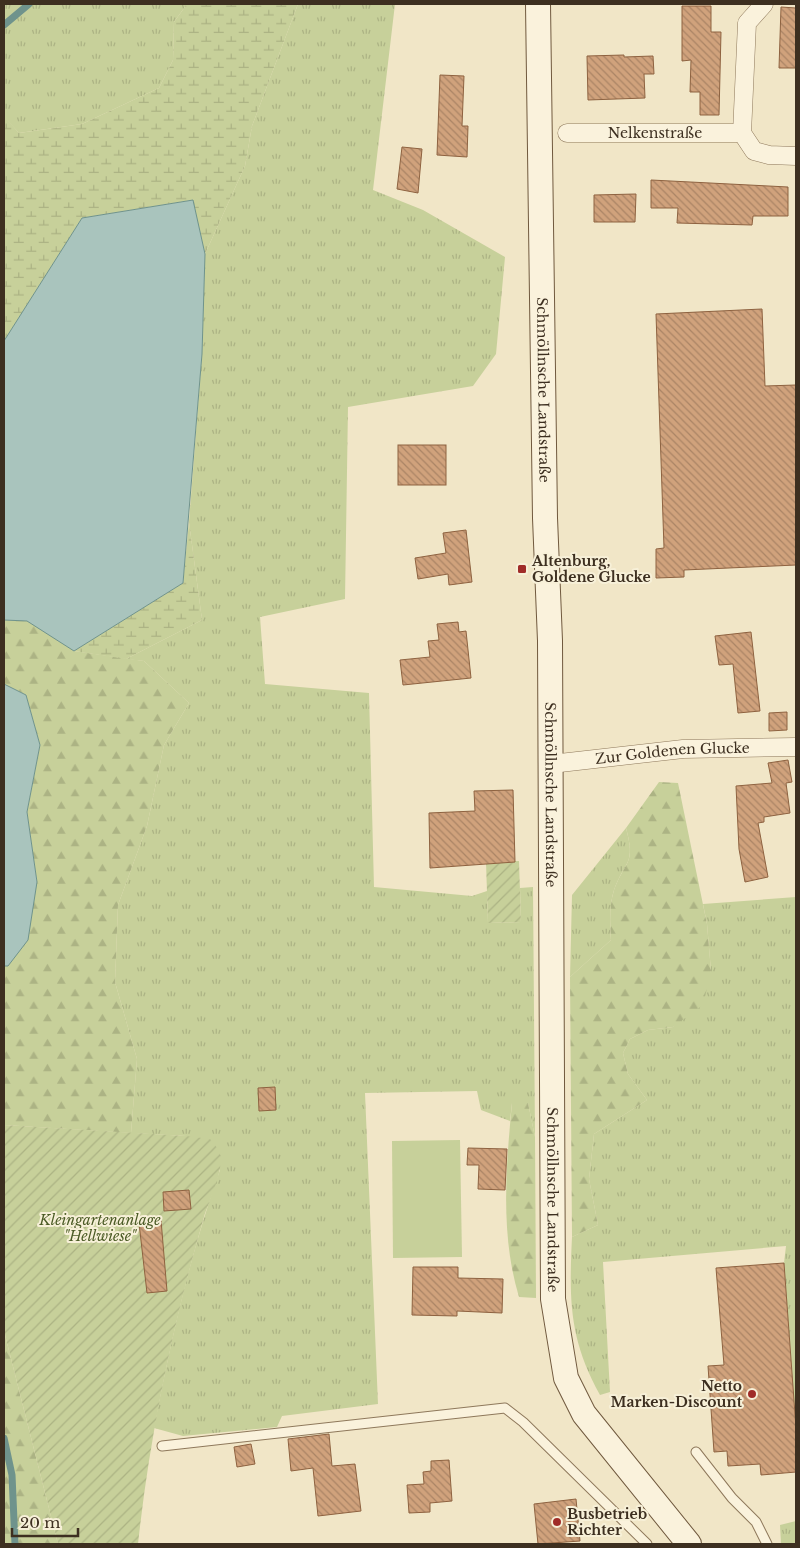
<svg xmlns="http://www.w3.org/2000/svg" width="800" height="1548" viewBox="0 0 800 1548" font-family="'Libre Baskerville',serif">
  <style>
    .grass { fill: url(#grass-tufts) }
    .forest { fill: url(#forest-firs) }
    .wetland { fill: url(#wetland-marsh) }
    .garden { fill: url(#garden-furrows) }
    .pitch { fill: #c7d09a }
    .water { fill: #a9c4bd; stroke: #6f938c }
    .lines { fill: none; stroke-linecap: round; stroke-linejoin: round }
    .stream { stroke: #6f938c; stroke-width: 7 }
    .building { fill: url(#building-back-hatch); stroke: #8e6240 }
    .lane-casing { stroke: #8e785b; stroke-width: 11 }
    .street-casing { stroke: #8e785b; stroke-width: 19 }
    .secondary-casing { stroke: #70593e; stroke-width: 26 }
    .lane { stroke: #faf2dc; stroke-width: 9 }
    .street { stroke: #faf2dc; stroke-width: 18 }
    .secondary { stroke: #faf2dc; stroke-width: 24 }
    .poi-dot { fill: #a02c28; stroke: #f7f0d8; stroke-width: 2 }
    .labels { text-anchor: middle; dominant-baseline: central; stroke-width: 4; stroke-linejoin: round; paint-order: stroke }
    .street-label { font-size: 14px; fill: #3d2f20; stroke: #f7f0d8 }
    .poi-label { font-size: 14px; font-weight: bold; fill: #3d2f20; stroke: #f7f0d8; text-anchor: start }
    .park-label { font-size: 14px; font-style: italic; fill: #4b5b25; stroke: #f7f0d8 }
  </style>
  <defs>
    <pattern id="grass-tufts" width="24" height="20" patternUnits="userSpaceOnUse" patternTransform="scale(1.25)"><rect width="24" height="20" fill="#c7d09a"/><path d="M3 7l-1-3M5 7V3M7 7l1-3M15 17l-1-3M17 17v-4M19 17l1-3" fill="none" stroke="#acb384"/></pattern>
    <pattern id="forest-firs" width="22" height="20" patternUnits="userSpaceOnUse" patternTransform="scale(1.25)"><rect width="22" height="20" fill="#c7d09a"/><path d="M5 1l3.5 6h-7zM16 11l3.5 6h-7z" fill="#acb384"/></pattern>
    <pattern id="wetland-marsh" width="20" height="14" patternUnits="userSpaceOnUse" patternTransform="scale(1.25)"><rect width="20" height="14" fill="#c7d09a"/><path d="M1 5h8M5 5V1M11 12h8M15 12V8" fill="none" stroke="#acb384"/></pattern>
    <pattern id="garden-furrows" width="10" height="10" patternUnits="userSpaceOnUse" patternTransform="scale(1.25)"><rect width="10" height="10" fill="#c7d09a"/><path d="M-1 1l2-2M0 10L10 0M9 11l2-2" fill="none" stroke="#acb384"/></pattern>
    <pattern id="building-back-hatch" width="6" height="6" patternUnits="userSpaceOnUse" patternTransform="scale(1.25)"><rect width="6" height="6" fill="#d0a27c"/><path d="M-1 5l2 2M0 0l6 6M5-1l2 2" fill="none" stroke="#aa8465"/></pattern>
  </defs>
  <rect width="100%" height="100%" fill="#f1e6c7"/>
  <g class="grass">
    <polygon points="4,4 187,4 174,22 173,60 159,88 82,124 19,133 5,118 4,120"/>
    <path d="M 298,4 L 395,4 L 373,190 L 423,210 L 505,257 L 496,354 L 473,386 L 348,407 L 345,599 L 260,617 L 265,684 L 369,693 L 374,887 L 472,896 L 487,891 L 488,923 L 521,922 L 520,888 L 533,887 L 535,1137 L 528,1103 L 512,1103 L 510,1121 L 481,1110 L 477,1091 L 365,1093 L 378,1404 L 282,1416 L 277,1427 L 183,1436 L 154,1428 C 171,1340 190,1254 220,1170 L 186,1136 L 131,1133 L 137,1059 L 115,982 L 118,905 L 147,826 L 164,745 L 189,703 L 144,661 L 126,659 L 202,620 L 189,522 L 202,354 L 205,254 L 245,166 L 252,126 Z"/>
    <path d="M 626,828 C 636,865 625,860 614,890 C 609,906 610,924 611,940 L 570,977 L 572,895 Z"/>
    <path d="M 796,897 L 796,1428 L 784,1263 L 786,1246 L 603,1262 L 610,1392 L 600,1395 C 569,1339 569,1300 572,1237 L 598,1225 L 589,1179 L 594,1134 L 647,1100 L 628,1074 L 623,1053 L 630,1039 L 648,1030 L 673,1027 L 711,971 L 707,924 L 703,904 Z"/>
    <polygon points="796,1521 796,1544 781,1544 780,1525"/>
  </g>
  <g class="forest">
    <polygon points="4,620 27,620 74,651 144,661 189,703 164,745 147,826 118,905 115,982 137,1059 131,1133 4,1125 4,966 8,965 37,882 27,812 40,745 26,695 4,684"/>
    <path d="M 659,782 L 678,783 L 707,924 L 711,971 L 703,1005 L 673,1027 L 648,1030 L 630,1039 L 623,1053 L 628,1074 L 647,1100 L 594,1134 L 589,1179 L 598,1225 L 572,1237 L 570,977 L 611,940 C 610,924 609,906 614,890 C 625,860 636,865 626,828 Z"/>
    <path d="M 512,1103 L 528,1103 L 535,1137 L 536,1298 L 519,1297 C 500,1234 506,1167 512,1103 Z"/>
    <polygon points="4,1331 58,1544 4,1544"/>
  </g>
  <g class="wetland">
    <polygon points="187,4 298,4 252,126 245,166 205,254 192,200 82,218 4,341 5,117 19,133 82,124 159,88 173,60 174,22"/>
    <polygon points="189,522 202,620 126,659 74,651 183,583"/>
  </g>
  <g class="garden">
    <polygon points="519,861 521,922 488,923 486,862"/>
    <path d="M 4,1125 L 186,1136 L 210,1139 C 213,1143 217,1147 219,1151 C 226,1167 209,1201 204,1217 C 173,1324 150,1433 138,1544 L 58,1544 L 4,1331 Z"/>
  </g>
  <polygon class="pitch" points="460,1140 462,1257 393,1258 392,1141"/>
  <g class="water">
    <polygon points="193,200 205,254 202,354 183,583 74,651 27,621 4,620 4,341 82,218"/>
    <polygon points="4,684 26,695 40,745 27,812 37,882 28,940 8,966 4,966"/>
  </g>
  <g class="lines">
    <g class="stream">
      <polyline points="4,25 29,4"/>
      <polyline points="4,1438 12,1475 15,1544"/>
    </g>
  </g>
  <g class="building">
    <polygon points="682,6 711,6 711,32 721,32 719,115 700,115 700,92 690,92 691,60 682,61"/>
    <polygon points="781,7 796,8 796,68 779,68"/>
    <polygon points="624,55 624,57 653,56 654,74 644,74 645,98 588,100 587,56"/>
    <polygon points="440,75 464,76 462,126 468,126 467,157 437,155"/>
    <polygon points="402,147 422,149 418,193 397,189"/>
    <polygon points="651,180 788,187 788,216 753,216 752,225 677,223 678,208 651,208"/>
    <polygon points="636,194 635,222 594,222 594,195"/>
    <polygon points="762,309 765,386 796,385 796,565 684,570 684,577 656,578 656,549 664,548 656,314"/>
    <rect x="398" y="445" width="48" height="40"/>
    <polygon points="466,530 472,582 449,585 448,574 418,579 415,558 446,553 443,533"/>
    <polygon points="458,622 459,632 466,631 471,678 403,685 400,660 430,657 428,641 439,640 437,624"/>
    <polygon points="751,632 760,711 738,713 733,664 719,665 715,636"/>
    <polygon points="787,712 787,730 769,731 769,713"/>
    <polygon points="788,760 792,782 786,783 790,813 764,817 764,822 758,823 768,877 745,882 739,849 736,786 772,783 768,763"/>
    <polygon points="513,790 515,862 430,868 429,813 475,811 474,791"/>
    <polygon points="275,1087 276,1110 259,1111 258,1088"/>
    <polygon points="468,1148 507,1149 505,1190 478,1189 479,1165 467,1165"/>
    <polygon points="189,1190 191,1209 164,1211 163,1192"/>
    <polygon points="161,1220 167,1291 147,1293 139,1223"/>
    <polygon points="784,1263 796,1428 796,1472 761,1475 760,1464 728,1466 727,1451 714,1452 708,1366 724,1365 716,1268"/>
    <polygon points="413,1267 458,1267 458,1278 503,1279 502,1313 457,1311 457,1316 412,1315"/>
    <polygon points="329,1434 332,1466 355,1464 361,1511 318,1516 313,1468 291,1471 288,1439"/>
    <polygon points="251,1444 255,1464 237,1467 234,1447"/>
    <polygon points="449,1460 452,1501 430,1503 430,1512 409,1513 407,1485 424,1484 423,1472 431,1471 431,1461"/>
    <polygon points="576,1499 580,1541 538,1544 534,1504"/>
  </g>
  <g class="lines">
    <defs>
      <g id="lane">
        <polyline points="162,1446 505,1408 523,1422 647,1544"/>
        <polyline points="696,1452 732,1498 756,1522 767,1544"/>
      </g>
      <g id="street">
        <polyline points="764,4 747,23 742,133 754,151 769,155 796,156"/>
        <path id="s1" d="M 567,133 L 742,133"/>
        <path id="s2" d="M 551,764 L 683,749 L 796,747"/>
      </g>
      <g id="secondary">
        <path id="s3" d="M 538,4 L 545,518 L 550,641 L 553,1299 L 566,1378 L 584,1414 L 689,1544"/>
      </g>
    </defs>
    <use href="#lane" class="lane-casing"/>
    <use href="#street" class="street-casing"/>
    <use href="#secondary" class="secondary-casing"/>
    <use href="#lane" class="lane"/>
    <use href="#street" class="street"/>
    <use href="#secondary" class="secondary"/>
  </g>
  <g class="poi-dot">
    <rect x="517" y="564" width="10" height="10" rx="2.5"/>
    <circle cx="752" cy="1394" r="5"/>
    <circle cx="557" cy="1522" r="5"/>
  </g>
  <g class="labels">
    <g class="street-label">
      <text stroke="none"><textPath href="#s1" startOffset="88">Nelkenstraße</textPath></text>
      <text stroke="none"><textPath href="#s3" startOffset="386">Schmöllnsche Landstraße</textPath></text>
      <text stroke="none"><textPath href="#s2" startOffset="122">Zur Goldenen Glucke</textPath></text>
      <text stroke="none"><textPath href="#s3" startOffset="791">Schmöllnsche Landstraße</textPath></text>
      <text stroke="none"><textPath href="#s3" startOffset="1196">Schmöllnsche Landstraße</textPath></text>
    </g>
    <g class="poi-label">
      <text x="532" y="561">Altenburg,<tspan x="532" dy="16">Goldene Glucke</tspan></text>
      <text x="742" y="1386" text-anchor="end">Netto<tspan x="742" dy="16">Marken-Discount</tspan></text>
      <text x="567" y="1514">Busbetrieb<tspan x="567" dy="16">Richter</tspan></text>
    </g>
    <g class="park-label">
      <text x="100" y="1220">Kleingartenanlage<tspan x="100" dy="16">"Hellwiese"</tspan></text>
    </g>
  </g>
  <rect width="800" height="1548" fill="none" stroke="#3d2f20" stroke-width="10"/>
  <path d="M12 1528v8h66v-8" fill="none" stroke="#3d2f20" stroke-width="2.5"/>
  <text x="20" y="1528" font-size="15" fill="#3d2f20" stroke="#f7f0d8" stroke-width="4" paint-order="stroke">20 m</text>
</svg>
